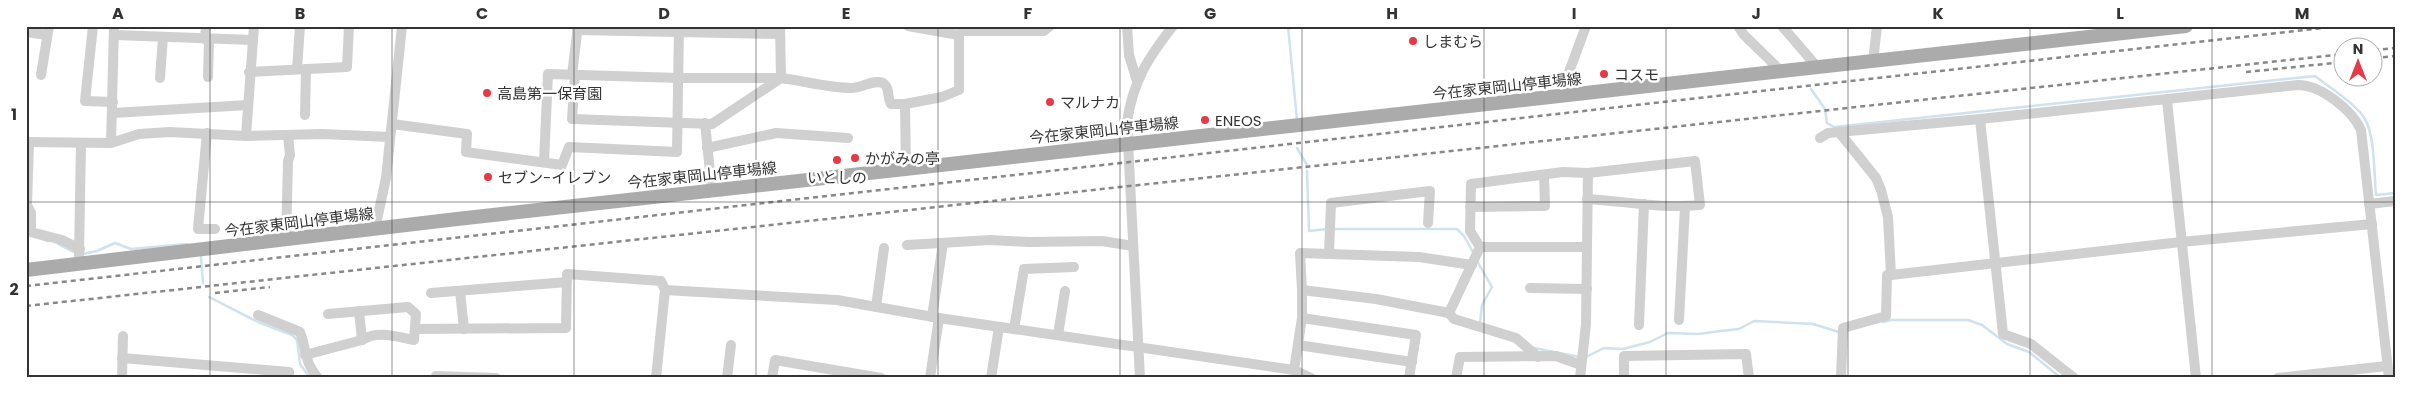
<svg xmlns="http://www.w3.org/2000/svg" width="2421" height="404" viewBox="0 0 2421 404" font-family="Poppins,'Noto Sans JP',sans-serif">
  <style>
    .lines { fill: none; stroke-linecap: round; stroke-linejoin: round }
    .stream { stroke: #cfe2ee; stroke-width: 2.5 }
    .minor { stroke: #d0d0d0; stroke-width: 10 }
    .major { stroke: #ababab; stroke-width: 14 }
    .rail { stroke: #888; stroke-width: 2.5; stroke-dasharray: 5 4; stroke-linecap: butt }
    .grid { fill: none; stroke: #333; stroke-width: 1; stroke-opacity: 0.55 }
    .poi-dot { fill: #e63946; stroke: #fff; stroke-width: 2 }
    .labels { text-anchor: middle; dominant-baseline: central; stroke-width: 5; stroke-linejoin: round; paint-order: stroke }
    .poi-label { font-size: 15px; fill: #333; stroke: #fff; text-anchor: start }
    .street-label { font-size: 15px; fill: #333; stroke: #fff }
    .neatline { fill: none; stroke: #333; stroke-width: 2 }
    .grid-label { font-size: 16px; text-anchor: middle; font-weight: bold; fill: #333 }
  </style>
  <rect width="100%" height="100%" fill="#fff"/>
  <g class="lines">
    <g class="stream">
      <polyline points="1288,26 1297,120"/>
      <path d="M 1811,89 L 1825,109 L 1827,123 L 1834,127 L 2315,76 C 2329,87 2356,104 2365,119 C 2375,136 2374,174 2376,195 L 2395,193"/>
      <polyline points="1297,148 1307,165"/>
      <polyline points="1307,171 1309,231 1327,229"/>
      <polyline points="1333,229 1457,229 1464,236 1474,254"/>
      <polyline points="26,234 48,241"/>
      <polyline points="58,244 77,254"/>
      <polyline points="83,254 97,251 115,243 131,249 187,244"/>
      <polyline points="201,257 203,283"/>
      <polyline points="1477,261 1492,287 1482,305 1480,323"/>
      <polyline points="209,297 258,322 292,335 297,340 300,364 310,378"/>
      <polyline points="1883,322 1891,320 1968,320 1982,325 2007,344 2029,352 2061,378"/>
      <polyline points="1534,348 1580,357"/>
      <polyline points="1586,357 1604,348 1623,349 1650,342 1668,333 1698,334 1721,331 1739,329 1754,321 1813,324 1839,332"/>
    </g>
    <g class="minor">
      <polyline points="93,26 85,101 113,102"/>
      <polyline points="1127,26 1129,55 1137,81"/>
      <polyline points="1738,26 1744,35 1782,72"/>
      <polyline points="1782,26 1818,68"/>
      <polyline points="577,30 780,34"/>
      <polyline points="26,32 47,35"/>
      <polyline points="115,35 253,40"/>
      <polyline points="959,35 962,31 1044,31 1050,26"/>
      <polyline points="205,39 206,26"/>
      <polyline points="1873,62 1877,26"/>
      <polyline points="297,69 300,26"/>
      <polyline points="249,72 347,67 349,26"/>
      <polyline points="41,75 49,26"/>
      <polyline points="572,75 578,26"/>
      <path d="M 575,75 L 572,119 L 712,124 L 781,78 C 804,81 830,88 852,88 C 862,88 873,79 883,83 C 890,87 887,98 891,104 L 905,104 L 906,169"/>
      <polyline points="208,77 209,39"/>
      <polyline points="160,78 163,37"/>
      <polyline points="1564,95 1569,72 1586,26"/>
      <polyline points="2167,100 2196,378"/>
      <polyline points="905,104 942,97 959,90 959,35 908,26"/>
      <polyline points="113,113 248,105"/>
      <polyline points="305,115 306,69"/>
      <polyline points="705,123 712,191"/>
      <polyline points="392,124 467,134 466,152 562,165 569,147 677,152 679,26"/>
      <polyline points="1839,132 1876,178 1881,190 1888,217 1891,275 1887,275 1886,316 1843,328 1841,378"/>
      <polyline points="207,133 198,229 215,229"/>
      <polyline points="246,136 322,134 390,137"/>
      <polyline points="1820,138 1828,133 1980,119"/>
      <polyline points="26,142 111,143 139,134 170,132 246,136 254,26"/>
      <polyline points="29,143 27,205 31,213 31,232 62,240 80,249"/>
      <polyline points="111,143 114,26"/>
      <polyline points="707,148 776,133 848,138"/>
      <polyline points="544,162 548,74 679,78 781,78 780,26"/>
      <polyline points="2369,204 2395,201"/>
      <polyline points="1470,207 1545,206 1544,175"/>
      <polyline points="375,229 386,178 402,26"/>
      <polyline points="286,240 288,161 290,155 288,135"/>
      <polyline points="907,245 990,240 1029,242 1102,241 1133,246"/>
      <polyline points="1480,247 1587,247"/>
      <polyline points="1329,253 1331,203 1430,191 1428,223"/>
      <polyline points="79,255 81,143"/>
      <polyline points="1891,275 2181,242 2372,224"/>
      <polyline points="1530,288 1587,289"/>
      <polyline points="665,290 837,300 939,318 1294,370 1311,378"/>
      <polyline points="1302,290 1300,253 1419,257 1472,265"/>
      <polyline points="460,291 464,329"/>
      <polyline points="431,293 567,282"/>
      <polyline points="876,307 884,248"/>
      <polyline points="359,311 362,340"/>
      <polyline points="1449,313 1454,319 1516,338 1538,357"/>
      <path d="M 258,315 L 300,332 C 307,351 304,362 318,378"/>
      <polyline points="932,317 943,243"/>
      <polyline points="1302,318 1416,335 1409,378"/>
      <polyline points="1679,320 1685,207"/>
      <polyline points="1639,325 1644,204"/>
      <polyline points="415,329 566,328 567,274 661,281 665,290 656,378"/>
      <polyline points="1014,329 1024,269 1074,267"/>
      <polyline points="1058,335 1065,291"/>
      <polyline points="1298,345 1412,362"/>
      <path d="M 305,355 L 362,340 C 378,330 397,337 414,340 L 416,314 L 408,307 L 328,314"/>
      <polyline points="122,358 289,372 289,378"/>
      <path d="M 1294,370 L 1302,318 L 1302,290 L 1376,299 L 1449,313 L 1480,247 L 1470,231 L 1471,184 L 1563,172 L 1588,173 L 1695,161 L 1700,205 C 1662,209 1625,201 1587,199"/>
      <polyline points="436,376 496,378"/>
      <polyline points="122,378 123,336"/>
      <polyline points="727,378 731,345"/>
      <polyline points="772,378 775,360 881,378"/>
      <polyline points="930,378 939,318"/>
      <polyline points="991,378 999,327"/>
      <path d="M 1140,378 L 1127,122 C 1133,81 1148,58 1173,26"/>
      <polyline points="1456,378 1460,357 1556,356 1581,365"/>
      <polyline points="1580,378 1586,324 1588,173"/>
      <polyline points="1624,378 1624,356 1746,354 1749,378"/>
      <path d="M 2074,378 L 2031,344 L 2003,334 L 1980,119 L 2298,85 C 2321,85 2352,110 2361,130 L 2389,378"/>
      <polyline points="2278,378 2387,366"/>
    </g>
    <polyline class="major" points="26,270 457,219 2186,26"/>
    <g class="rail">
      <polyline points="2374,50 2395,48"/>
      <polyline points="2374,58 2395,56"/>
      <polyline points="2246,72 2344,62"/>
      <polyline points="26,286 2340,26"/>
      <polyline points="215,293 270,287"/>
      <polyline points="26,306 2344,54"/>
    </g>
  </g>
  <path class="grid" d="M 210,26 L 210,378M 392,26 L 392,378M 574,26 L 574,378M 756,26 L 756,378M 938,26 L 938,378M 1120,26 L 1120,378M 1302,26 L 1302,378M 1484,26 L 1484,378M 1666,26 L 1666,378M 1848,26 L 1848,378M 2030,26 L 2030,378M 2212,26 L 2212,378M 26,202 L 2395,202"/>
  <g class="poi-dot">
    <circle cx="1413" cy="41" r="5"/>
    <circle cx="1604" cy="74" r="5"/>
    <circle cx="487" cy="93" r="5"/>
    <circle cx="1050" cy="102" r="5"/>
    <circle cx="1205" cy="120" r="5"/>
    <circle cx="855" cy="158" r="5"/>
    <circle cx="837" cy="160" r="5"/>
    <circle cx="488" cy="177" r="5"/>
  </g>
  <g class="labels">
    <g class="poi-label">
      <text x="1423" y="41">しまむら</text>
      <text x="1614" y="74">コスモ</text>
      <text x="497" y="93">高島第一保育園</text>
      <text x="1060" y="102">マルナカ</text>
      <text x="1215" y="120">ENEOS</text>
      <text x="865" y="158">かがみの亭</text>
      <text x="498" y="177">セブン-イレブン</text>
      <text x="837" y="177" text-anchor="middle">いとしの</text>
    </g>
    <g class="street-label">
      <text transform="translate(1507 86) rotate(-6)">今在家東岡山停車場線</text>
      <text transform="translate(1104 130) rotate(-6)">今在家東岡山停車場線</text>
      <text transform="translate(702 175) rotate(-6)">今在家東岡山停車場線</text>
      <text transform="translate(299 222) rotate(-7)">今在家東岡山停車場線</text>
    </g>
  </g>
  <rect width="2421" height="404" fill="none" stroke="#ffffff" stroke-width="55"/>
  <g transform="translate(2358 62)"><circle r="24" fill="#ffffff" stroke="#adadad"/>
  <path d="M0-4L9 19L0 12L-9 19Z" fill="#e63946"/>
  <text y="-8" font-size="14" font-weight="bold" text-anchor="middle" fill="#333333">N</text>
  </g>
  <rect x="28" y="28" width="2366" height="348" class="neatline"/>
  <g class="grid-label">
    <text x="118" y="19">A</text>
    <text x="300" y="19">B</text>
    <text x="482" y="19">C</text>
    <text x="664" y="19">D</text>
    <text x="846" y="19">E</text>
    <text x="1028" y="19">F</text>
    <text x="1210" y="19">G</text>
    <text x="1392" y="19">H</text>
    <text x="1574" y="19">I</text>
    <text x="1756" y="19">J</text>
    <text x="1938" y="19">K</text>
    <text x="2120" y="19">L</text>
    <text x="2302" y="19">M</text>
    <text x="14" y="120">1</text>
    <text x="14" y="295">2</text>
  </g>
</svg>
